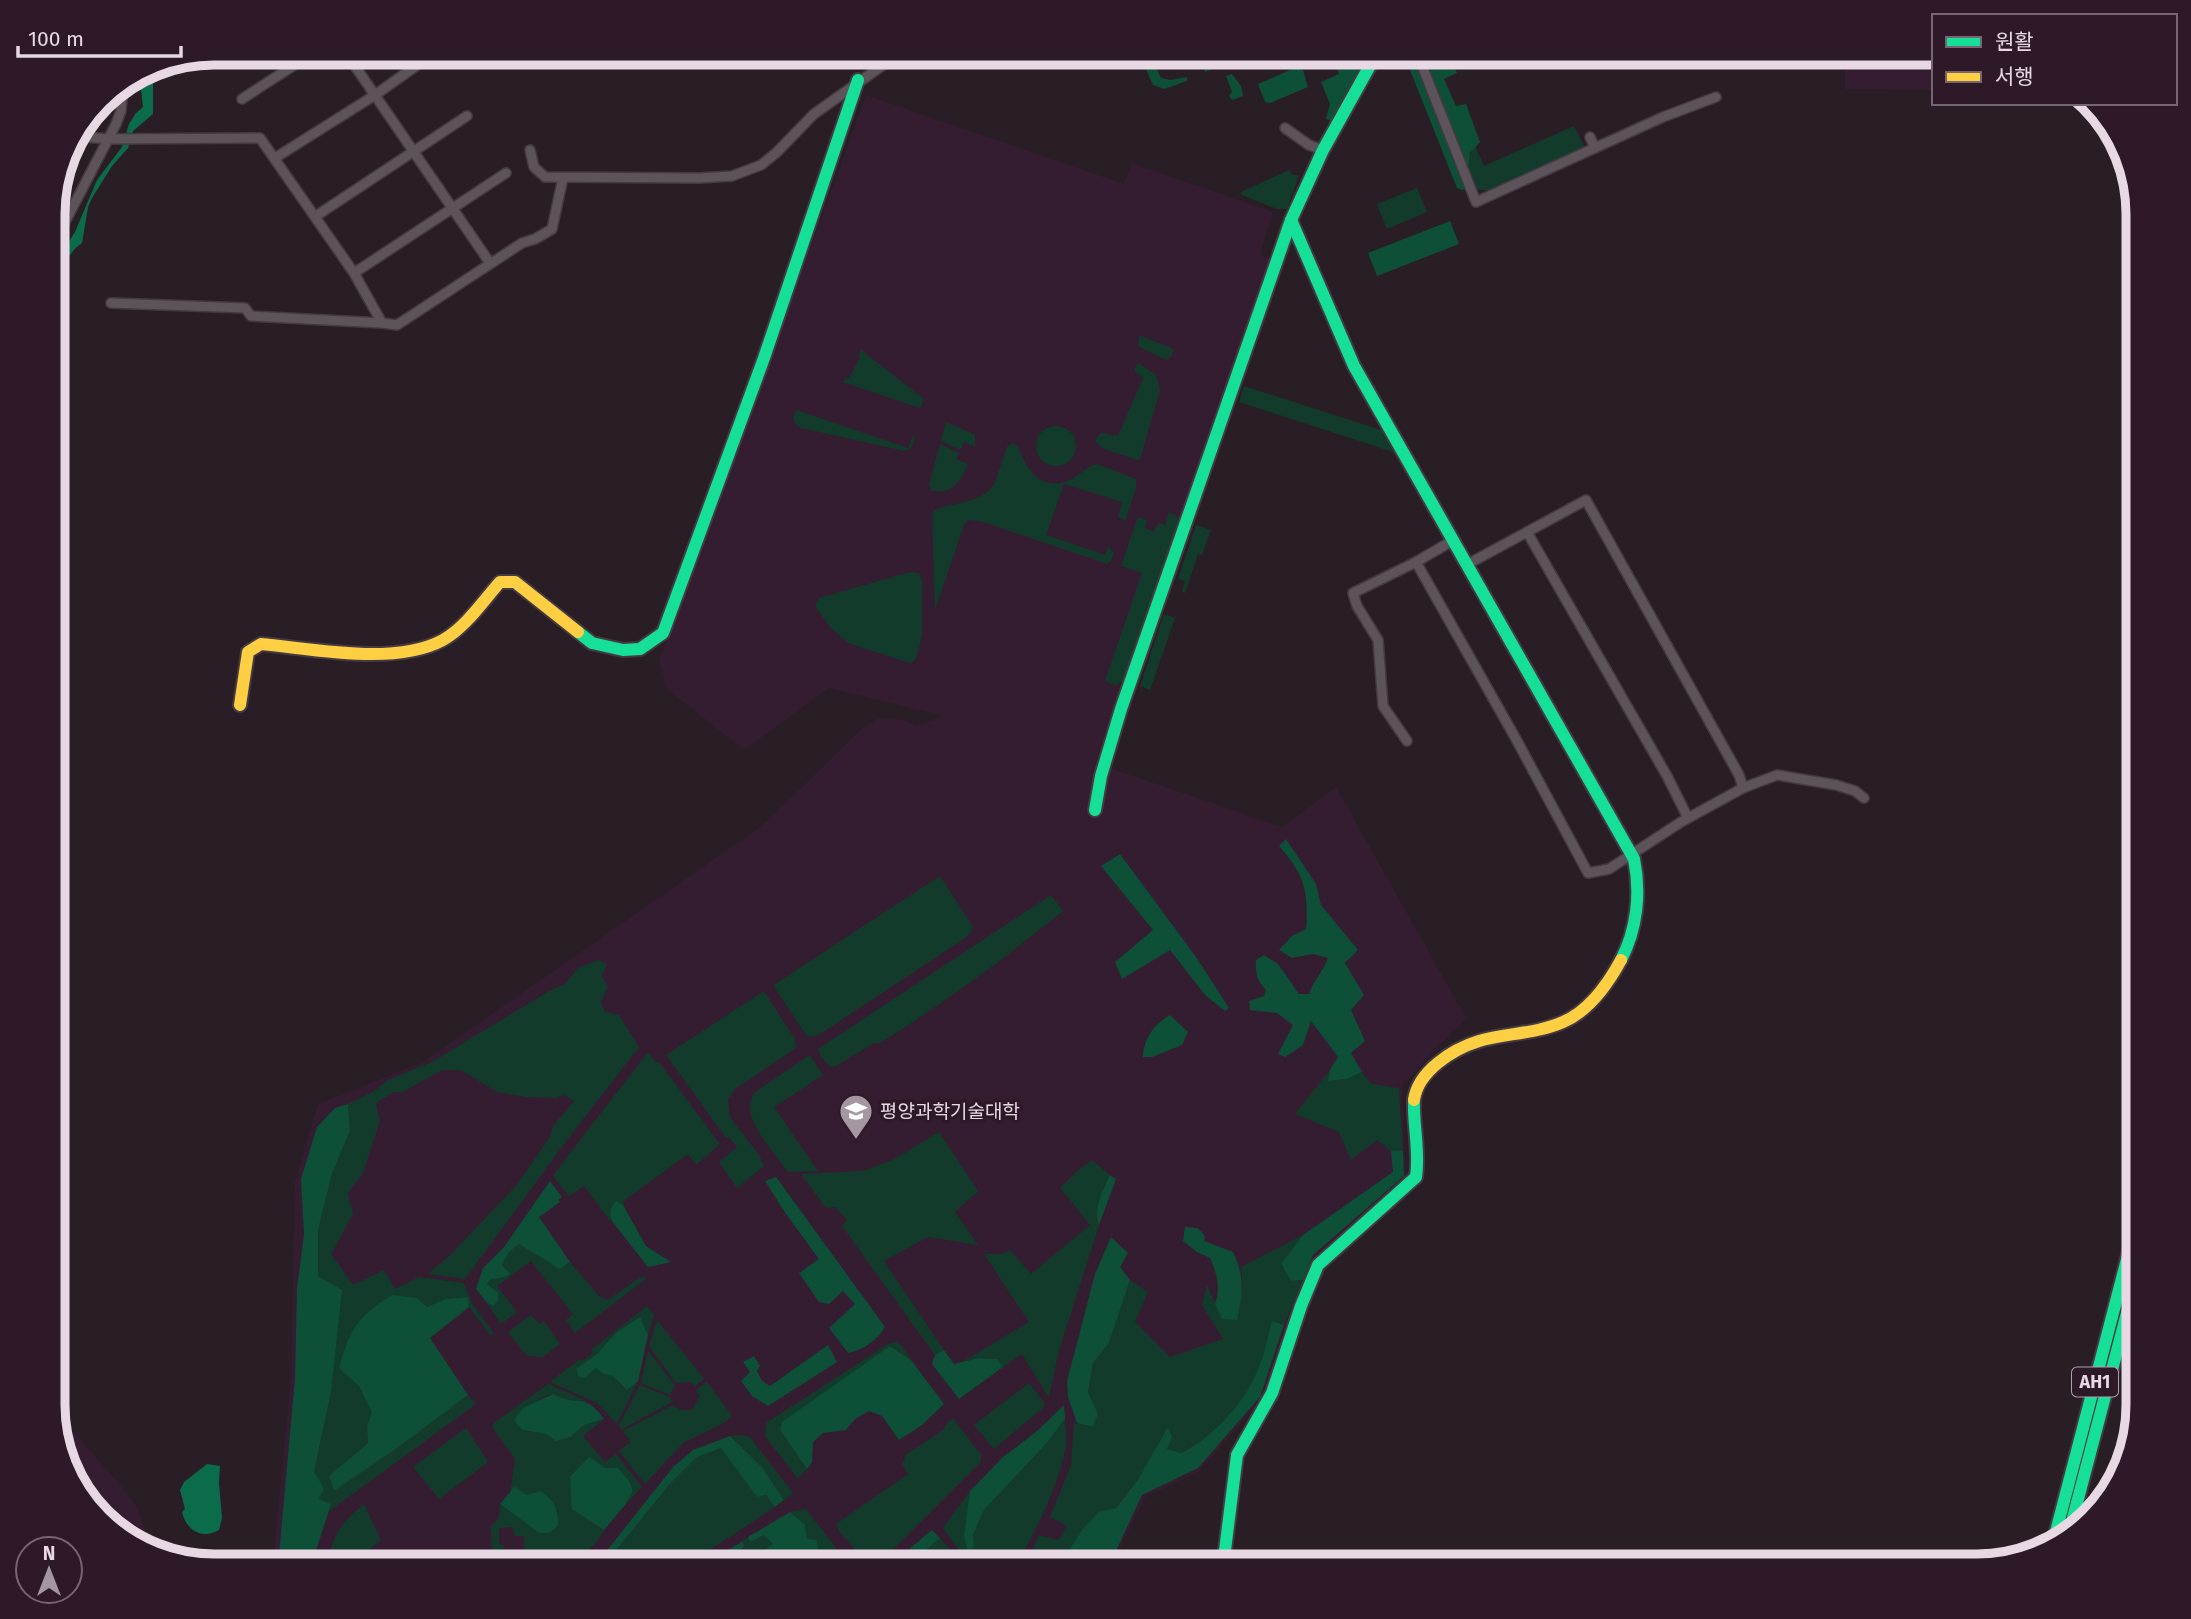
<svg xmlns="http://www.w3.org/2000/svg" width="2191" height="1619" viewBox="0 0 2191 1619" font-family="'Fira Sans','Noto Sans KR',sans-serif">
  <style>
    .built { fill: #341d30 }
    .green { fill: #133b2b }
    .forest { fill: #0d4f37 }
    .water { fill: #0b6c4b }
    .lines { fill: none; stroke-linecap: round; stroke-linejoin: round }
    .street-casing { stroke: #443a41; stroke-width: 12 }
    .fast-casing { stroke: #443a41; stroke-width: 16 }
    .slow-casing { stroke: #443a41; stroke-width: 16 }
    .street { stroke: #5d545b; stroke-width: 9 }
    .fast { stroke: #16e098; stroke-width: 12 }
    .slow { stroke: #ffcf43; stroke-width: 12 }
    .labels { text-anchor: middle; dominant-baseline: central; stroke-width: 7; stroke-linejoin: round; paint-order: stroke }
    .shield { fill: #2d1928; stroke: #af9fab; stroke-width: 2 }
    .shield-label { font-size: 18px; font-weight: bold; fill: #e7d8e3 }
    .poi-label { font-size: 19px; fill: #e7d8e3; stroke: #2d1928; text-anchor: start }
    .rim { fill: none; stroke: #e7d8e3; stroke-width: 9 }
  </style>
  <rect width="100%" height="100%" fill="#291e26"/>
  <g class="built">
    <polygon points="1845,53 1934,53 1934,90 1845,89"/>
    <polygon points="866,95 1124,184 1132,163 1273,212 1260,254 1271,260 1095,763 1283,827 1336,787 1466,1018 1402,1085 1406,1178 1314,1257 1262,1399 1198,1472 1145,1497 1111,1566 273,1566 291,1376 295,1181 318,1104 423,1062 763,825 863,728 878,718 902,720 917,726 944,716 829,688 744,750 667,689 659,659 672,630"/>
    <polygon points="2117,136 2122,142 2129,171 2118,168 2114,144"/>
    <polygon points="53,1415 67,1425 121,1486 136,1506 151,1545 116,1533 74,1486"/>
  </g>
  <g class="green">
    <path d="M 1574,126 L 1585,148 L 1490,190 L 1478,190 C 1466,178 1466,159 1475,146 L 1484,166 Z"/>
    <polygon points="1289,170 1293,175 1299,175 1287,209 1277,209 1242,195 1241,192"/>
    <polygon points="1417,188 1427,212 1387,229 1377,204"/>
    <polygon points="1139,335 1174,349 1171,357 1166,360 1138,346"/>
    <polygon points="861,350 924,399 920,408 843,382 846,377 849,378 860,358 858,356"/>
    <polygon points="1138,363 1156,375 1160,390 1140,459 1138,460 1101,448 1095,440 1101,433 1118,436 1143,378 1134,370"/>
    <polygon points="1244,386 1381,430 1393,452 1239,402"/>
    <path d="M 796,410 L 908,448 L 913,436 L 916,437 L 911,448 L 905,451 L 801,428 C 792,424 793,417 796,410 Z"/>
    <polygon points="946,422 975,435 975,447 964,442 960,450 941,441"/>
    <circle cx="1056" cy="446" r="20"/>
    <path d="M 1012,443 L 1018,446 C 1026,470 1043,494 1072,479 C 1081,474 1087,466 1097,464 L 1136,479 L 1136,488 L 1125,521 L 1118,517 L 1122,502 L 1064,484 L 1046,535 L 1105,555 L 1108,546 L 1114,553 L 1111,561 L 1107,564 L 1102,562 L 983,522 L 968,520 L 964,525 L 935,610 L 932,513 C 938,507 948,506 957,504 C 1001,493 992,486 1007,447 Z"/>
    <path d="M 940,444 L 959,453 L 956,459 L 968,464 C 960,482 954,494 932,491 L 929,485 Z"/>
    <polygon points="1169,513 1176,515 1179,524 1126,680 1115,685 1105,681 1142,573 1121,566 1138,517 1147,520 1145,528 1154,532 1158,523 1165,525"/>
    <polygon points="1196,525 1211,530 1202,555 1198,554 1185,593 1182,592 1185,581 1178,579"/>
    <polygon points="910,572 919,573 922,581 922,635 916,659 910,663 848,643 830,627 815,606 819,598"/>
    <polygon points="1164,614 1175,618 1150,690 1140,686"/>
    <polygon points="940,876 972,925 972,930 968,936 820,1034 812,1037 806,1035 774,987 775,984"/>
    <path d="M 1051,895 L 1063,911 C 1004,959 944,1003 880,1043 L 874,1043 L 836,1066 L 831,1067 L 821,1057 L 818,1049 Z"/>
    <polygon points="598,960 607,964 602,976 608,987 601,1002 605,1012 619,1015 639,1047 567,1140 465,1279 428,1274 450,1255 516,1186 550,1137 553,1126 574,1101 564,1095 556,1098 526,1097 497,1092 461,1070 442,1070 403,1092 394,1092 376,1103 380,1121 363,1173 348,1193 353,1214 331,1254 353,1285 384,1270 395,1289 419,1277 464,1283 472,1303 494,1334 491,1336 469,1307 467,1297 445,1299 427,1307 359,1386 373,1412 367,1426 368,1443 329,1476 334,1491 393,1451 468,1395 476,1404 328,1512 331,1504 318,1499 314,1472 331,1392 318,1277 318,1230 332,1174 350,1131 348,1104 373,1092 388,1080 432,1062 549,991 566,983 578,968"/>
    <polygon points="764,991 795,1039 796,1048 735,1089 728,1099 730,1117 759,1155 764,1166 737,1188 719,1162 737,1147 729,1137 726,1138 666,1055"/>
    <polygon points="648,1052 656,1063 659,1062 719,1143 718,1146 696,1165 688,1154 625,1200 623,1205 616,1202 611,1207 611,1222 584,1186 569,1196 555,1179 554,1174"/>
    <path d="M 810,1055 L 823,1075 L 774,1107 L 818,1171 L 788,1172 C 775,1153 736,1114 755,1092 Z"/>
    <polygon points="1330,1070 1328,1081 1347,1079 1362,1072 1371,1084 1399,1088 1403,1151 1391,1151 1377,1140 1351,1160 1339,1132 1295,1114"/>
    <polygon points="939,1132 978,1191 955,1212 978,1245 928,1237 884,1261 944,1350 935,1355 842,1226 847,1220 835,1207 826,1208 801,1174 863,1171 893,1160"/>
    <path d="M 1092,1160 L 1110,1175 C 1102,1191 1093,1208 1099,1225 L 1058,1354 L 1049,1398 L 1022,1354 L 1003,1367 L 996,1359 L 979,1358 L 962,1362 L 1029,1322 L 984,1254 L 1001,1254 L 1010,1250 L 1031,1274 L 1090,1225 L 1060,1188 L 1077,1171 Z"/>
    <path d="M 1303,1235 L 1281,1265 L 1291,1281 L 1303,1280 L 1284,1325 L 1272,1321 C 1267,1338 1264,1358 1256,1375 C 1242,1406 1211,1438 1180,1453 L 1166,1449 L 1139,1478 L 1115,1508 L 1082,1530 L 1067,1553 L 1052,1560 L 1048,1566 L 1025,1566 L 1039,1535 L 1058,1540 L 1067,1526 L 1050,1517 L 1071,1465 L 1074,1423 L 1092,1427 L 1098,1415 L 1088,1392 L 1093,1363 L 1109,1343 L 1130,1280 L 1148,1292 L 1135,1322 L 1170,1357 L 1223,1339 L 1202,1305 L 1207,1285 L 1222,1318 L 1243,1289 L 1241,1267 Z"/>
    <polygon points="519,1244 529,1251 543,1255 559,1270 570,1262 600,1297 608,1300 642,1276 646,1279 575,1333 566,1320 573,1314 531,1261 497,1286 517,1312 501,1324 487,1303 494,1306 487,1285 491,1279 502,1278 509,1274 502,1265 509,1252"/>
    <polygon points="647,1306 654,1315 648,1335 640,1317 616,1333 597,1354 576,1369 596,1368 602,1373 613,1375 627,1390 638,1381 617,1424 597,1403 552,1383 551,1381 580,1359 582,1361 593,1353 591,1350"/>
    <polygon points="531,1315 539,1324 544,1321 560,1344 543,1357 527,1356 508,1332"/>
    <polygon points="657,1320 704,1379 695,1386 691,1382 676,1383 649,1346"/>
    <polygon points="896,1342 902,1346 911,1360 890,1346 780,1430 807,1469 798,1479 765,1436 766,1423 888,1344"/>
    <polygon points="648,1351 675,1385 670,1395 641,1383"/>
    <polygon points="707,1382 732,1416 725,1422 683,1443 645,1484 619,1451 631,1442 623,1431 673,1405 680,1410 692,1410 700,1396 696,1390"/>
    <polygon points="1029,1383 1044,1402 1044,1407 994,1449 974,1425"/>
    <path d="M 548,1384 L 587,1401 L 562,1399 L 553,1394 C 530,1399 530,1411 522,1430 L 546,1434 L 604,1419 L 583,1436 L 605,1462 L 616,1454 L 642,1487 L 625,1505 L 633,1491 L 605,1468 L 597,1464 L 598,1527 L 604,1530 C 586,1566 558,1558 524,1559 L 524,1536 L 514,1536 L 513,1527 L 499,1528 L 499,1545 L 504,1545 L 503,1553 L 492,1553 L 491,1526 L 499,1517 L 500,1504 L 539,1533 L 550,1533 L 558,1526 L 558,1511 L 526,1495 L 510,1495 L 515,1459 L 492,1427 L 495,1422 Z"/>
    <polygon points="640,1385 670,1397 672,1402 621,1430 619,1425"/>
    <polygon points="953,1418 981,1455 981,1462 878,1564 874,1566 869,1566 839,1531 836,1524 908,1474 902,1463 905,1459 904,1456 945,1429 944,1427"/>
    <path d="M 1065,1419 C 1066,1430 1068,1440 1065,1451 C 1058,1484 1034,1539 1014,1566 C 1003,1563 983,1566 970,1566 L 943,1528 L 970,1491 L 964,1535 L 973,1535 L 984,1510 L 1046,1444 Z"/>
    <polygon points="466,1428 488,1462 439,1499 413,1467"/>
    <polygon points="739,1435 750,1437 793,1493 784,1500 762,1467 730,1436"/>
    <polygon points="721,1447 757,1497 766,1495 775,1507 687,1565 608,1560 670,1484 697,1457"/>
    <path d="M 364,1504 L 381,1540 L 350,1566 L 326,1566 C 335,1534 337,1526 364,1504 Z"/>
    <path d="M 806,1509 L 844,1558 L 830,1566 L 821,1557 L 805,1566 L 792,1566 L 803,1562 C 808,1535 812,1532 790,1512 Z"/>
    <polygon points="764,1535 773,1544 759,1554 759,1566 718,1566 744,1548 743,1541 748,1537 750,1542"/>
    <polygon points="940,1538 953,1553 947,1560 948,1566 908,1566"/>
  </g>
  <g class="forest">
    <polygon points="1139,53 1149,53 1161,78 1170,80 1187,77 1187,81 1164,89 1153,85"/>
    <polygon points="1216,53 1227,53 1230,62 1205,72 1202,64 1218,58"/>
    <polygon points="1331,53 1370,53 1335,122 1326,119 1330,104 1321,82 1339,74"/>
    <polygon points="1410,53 1415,57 1465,184 1465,189 1462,190 1457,188 1406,60 1406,55"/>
    <polygon points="1421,53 1429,53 1431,57 1448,53 1457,73 1444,79 1456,106 1466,104 1480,142 1470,153 1468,171"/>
    <polygon points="1297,67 1303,70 1308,87 1270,103 1265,102 1258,84"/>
    <polygon points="1232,74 1241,86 1243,96 1232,100 1229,96 1232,92 1226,76"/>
    <polygon points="1450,221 1459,244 1377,276 1368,253"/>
    <path d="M 1286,839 L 1316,884 L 1321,905 L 1358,950 L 1345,963 L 1364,995 L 1351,1010 L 1365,1041 L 1351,1053 L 1362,1072 L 1347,1079 L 1328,1081 L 1330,1070 L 1338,1057 L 1311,1021 L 1303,1045 L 1285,1057 L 1278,1054 L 1293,1025 L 1277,1013 L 1250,1010 L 1249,1001 L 1264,996 L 1266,990 C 1257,981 1255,973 1256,960 L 1264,955 L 1278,964 L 1299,994 L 1309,994 C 1313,981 1323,972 1328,958 L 1313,954 L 1292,958 L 1279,950 L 1292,936 L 1306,929 C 1309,891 1304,874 1279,846 Z"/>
    <polygon points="1120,854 1196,957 1229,1008 1225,1011 1206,996 1170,950 1122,979 1115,962 1153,930 1101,866"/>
    <path d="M 1170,1015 L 1188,1032 L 1182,1045 L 1152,1057 L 1143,1057 C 1143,1039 1155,1023 1170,1015 Z"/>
    <polygon points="348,1104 350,1131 332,1174 318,1230 318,1276 342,1290 331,1392 314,1472 324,1488 319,1499 331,1504 311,1566 278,1566 295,1378 297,1289 304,1234 301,1179 317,1127 335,1108"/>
    <polygon points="1391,1151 1403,1151 1404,1176 1313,1255 1303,1280 1291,1281 1281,1264 1303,1235 1393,1172"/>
    <path d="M 1110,1175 L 1116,1179 L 1099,1225 C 1093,1208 1102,1191 1110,1175 Z"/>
    <path d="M 776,1177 L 885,1327 C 877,1340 864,1350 848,1353 L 829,1328 L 855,1304 L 843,1291 L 829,1304 L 819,1302 L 799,1273 L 819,1259 L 786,1214 L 765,1181 Z"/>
    <path d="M 550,1181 L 562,1197 L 558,1200 L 560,1202 L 539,1217 L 570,1262 L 559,1270 C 545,1257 533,1254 519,1244 L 509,1252 L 502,1265 L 510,1274 L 502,1278 L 491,1279 L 487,1284 L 498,1293 L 498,1300 L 494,1306 L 487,1303 L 476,1289 L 483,1268 L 504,1247 Z"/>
    <path d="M 616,1201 L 623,1205 L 646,1246 L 671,1262 L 648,1267 L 612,1221 C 609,1212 610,1208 616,1201 Z"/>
    <path d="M 1185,1227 L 1198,1228 L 1205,1236 L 1204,1241 L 1233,1252 C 1245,1278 1243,1292 1237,1320 L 1222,1319 L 1215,1304 C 1221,1287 1217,1274 1210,1258 L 1197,1252 L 1183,1241 Z"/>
    <polygon points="1111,1237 1128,1253 1120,1267 1130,1280 1109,1343 1093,1363 1088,1392 1098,1414 1093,1427 1077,1423 1068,1397 1067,1381 1095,1274"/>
    <path d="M 392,1295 L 417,1298 L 427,1307 L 445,1299 L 468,1297 L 469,1307 L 430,1338 L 468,1395 L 393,1451 L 334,1491 L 329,1476 L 368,1443 L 367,1426 L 372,1412 L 359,1386 L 339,1368 C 350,1329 357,1317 392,1295 Z"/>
    <polygon points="640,1317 648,1335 638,1381 627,1390 613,1376 602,1373 596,1368 584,1378 579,1377 576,1369 597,1354 616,1333"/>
    <path d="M 1272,1321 L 1284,1325 L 1260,1397 L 1198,1468 L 1142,1495 L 1109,1566 L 1048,1566 L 1052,1560 L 1067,1553 L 1082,1530 L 1099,1512 L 1116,1508 L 1139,1478 L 1168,1427 L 1172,1437 L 1167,1449 L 1181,1453 C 1211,1438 1242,1406 1256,1374 C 1264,1358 1267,1338 1272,1321 Z"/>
    <polygon points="828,1345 837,1362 768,1406 752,1396 741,1381 750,1372 743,1362 754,1356 760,1366 757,1371 762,1381 770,1386"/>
    <polygon points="890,1346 911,1360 944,1404 922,1425 899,1440 882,1416 869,1411 855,1419 846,1430 823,1433 813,1442 812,1462 807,1469 780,1430 782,1422"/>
    <polygon points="944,1350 954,1364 979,1358 997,1359 1003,1367 959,1399 932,1364 935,1355"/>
    <path d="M 553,1394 C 578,1408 583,1390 604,1419 L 584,1425 L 570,1437 L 556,1441 L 546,1434 L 522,1430 L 514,1420 L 523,1408 Z"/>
    <polygon points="1064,1405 1065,1419 1046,1444 984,1510 973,1535 974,1547 968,1552 964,1535 970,1491 1003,1457 1036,1432"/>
    <polygon points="730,1436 762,1467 784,1500 775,1507 766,1495 757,1497 721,1448 697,1457 670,1484 608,1560 601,1558 673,1467 693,1450"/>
    <polygon points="589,1457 605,1468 618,1468 629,1481 633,1491 625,1505 604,1530 572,1509 570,1477"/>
    <path d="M 515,1486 L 526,1495 L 541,1491 C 554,1502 559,1508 558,1526 L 550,1533 L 539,1533 L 500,1504 Z"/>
    <path d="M 790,1512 L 805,1525 L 807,1539 L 817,1540 L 818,1550 C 797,1568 787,1566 759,1566 L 759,1554 L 773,1544 L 764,1535 L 750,1542 L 748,1537 Z"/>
    <polygon points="932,1530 940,1538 908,1566 889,1566"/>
    <polygon points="743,1541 744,1547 718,1566 702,1566"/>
  </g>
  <g class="water">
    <path d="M 153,65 L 153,114 L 133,131 L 128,148 L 112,166 L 92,198 L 88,207 L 82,243 C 69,251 64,268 53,278 L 53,267 L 75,232 L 97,180 L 122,147 L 129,124 L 136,113 L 143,107 L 139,73 Z"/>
    <path d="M 207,1464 L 220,1466 L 219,1483 L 222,1518 L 219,1530 C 202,1540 186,1530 182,1512 L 185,1509 L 180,1490 L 184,1482 Z"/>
  </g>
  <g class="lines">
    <defs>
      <g id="street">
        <polyline points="346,53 490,263"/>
        <polyline points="1417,53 1476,202 1663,117 1716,97"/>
        <polyline points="242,99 313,53"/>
        <polyline points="1285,128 1309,145 1323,150"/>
        <polyline points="74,136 109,139 260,138 354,273 382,323 397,325 522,243 535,239 552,229 563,178"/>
        <polyline points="1590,137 1595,148"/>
        <polyline points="530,150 534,167 545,177 699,178 732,176 761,165 776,153 814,114 900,53"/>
        <polyline points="275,158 375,95 430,56"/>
        <polyline points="316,216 467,116"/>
        <polyline points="53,245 116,124 121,111 123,83"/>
        <polyline points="354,273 506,173"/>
        <polyline points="111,303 245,308 251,316 382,323"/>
        <polyline points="1527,532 1667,776 1688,818"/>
        <polyline points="1416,562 1516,739 1588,873 1609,869 1681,822 1743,788 1777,775 1836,785 1855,791 1864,798"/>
        <polyline points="1468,564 1586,500 1739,775 1743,788"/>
        <polyline points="1407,741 1383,706 1378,640 1357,606 1353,593 1416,562 1452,541"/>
        <polyline points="81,1489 107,1524"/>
      </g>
      <g id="fast">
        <path d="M 1291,220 L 1354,366 L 1634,859 C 1641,893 1637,929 1621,960"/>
        <polyline points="578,632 592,643 623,650 640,649 663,633 764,358 858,80"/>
        <polyline points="1095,810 1101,776 1121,709 1291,220 1323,150 1377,53"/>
        <polyline points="2069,1533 2138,1271"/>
        <polyline points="2052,1547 2138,1217"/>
        <path d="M 1223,1566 L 1237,1455 L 1272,1393 L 1301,1306 L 1318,1265 L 1416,1177 C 1420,1151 1413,1126 1414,1100"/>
      </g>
      <g id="slow">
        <path d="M 240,705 L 248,652 L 261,644 C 314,649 395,666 443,640 C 466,627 483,601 500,582 L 515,582 L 578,632"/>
        <path d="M 1414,1100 C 1418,1071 1453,1049 1479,1041 C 1506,1033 1536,1034 1563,1022 C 1589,1011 1608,984 1621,960"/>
      </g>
    </defs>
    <use href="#street" class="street-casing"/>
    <use href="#fast" class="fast-casing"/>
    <use href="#slow" class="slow-casing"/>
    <use href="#street" class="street"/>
    <use href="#fast" class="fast"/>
    <use href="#slow" class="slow"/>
  </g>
  <defs>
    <symbol id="university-pin" viewBox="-11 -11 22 30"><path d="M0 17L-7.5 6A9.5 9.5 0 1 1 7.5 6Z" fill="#a497a1" stroke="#2d1928"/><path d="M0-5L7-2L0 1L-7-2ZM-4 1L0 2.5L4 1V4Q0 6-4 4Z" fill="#fff"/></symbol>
  </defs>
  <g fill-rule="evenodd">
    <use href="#university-pin" x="837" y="1092" width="38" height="52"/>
  </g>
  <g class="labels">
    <rect class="shield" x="2072" y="1367.5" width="46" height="29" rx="5"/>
    <g class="shield-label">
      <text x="2095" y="1382">AH1</text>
    </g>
    <g class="poi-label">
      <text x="880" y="1111">평양과학기술대학</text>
    </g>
  </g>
  <path d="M0 0H2191V1619H0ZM214 65H1977A149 149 0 0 1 2126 214V1405A149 149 0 0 1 1977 1554H214A149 149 0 0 1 65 1405V214A149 149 0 0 1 214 65Z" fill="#2d1928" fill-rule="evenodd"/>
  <path class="rim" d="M214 65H1977A149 149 0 0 1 2126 214V1405A149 149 0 0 1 1977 1554H214A149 149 0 0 1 65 1405V214A149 149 0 0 1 214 65Z"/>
  <rect x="1932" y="14" width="245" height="91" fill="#2d1928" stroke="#776573" stroke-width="2"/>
  <rect x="1946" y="37" width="35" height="10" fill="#16e098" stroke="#776573" stroke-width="2"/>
  <text x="1995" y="49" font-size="21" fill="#e7d8e3">원활</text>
  <rect x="1946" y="72" width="35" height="10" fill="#ffcf43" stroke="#776573" stroke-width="2"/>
  <text x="1995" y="84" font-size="21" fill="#e7d8e3">서행</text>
  <g transform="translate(49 1570)"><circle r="33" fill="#2d1928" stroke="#776573" stroke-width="2"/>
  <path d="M0-5L12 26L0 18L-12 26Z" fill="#a497a1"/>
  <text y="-10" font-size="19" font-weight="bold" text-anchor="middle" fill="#e7d8e3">N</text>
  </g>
  <path d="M18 46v10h163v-10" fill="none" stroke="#e7d8e3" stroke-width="3.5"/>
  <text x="28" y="46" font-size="21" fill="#e7d8e3" stroke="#2d1928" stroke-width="5" paint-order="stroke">100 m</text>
</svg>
